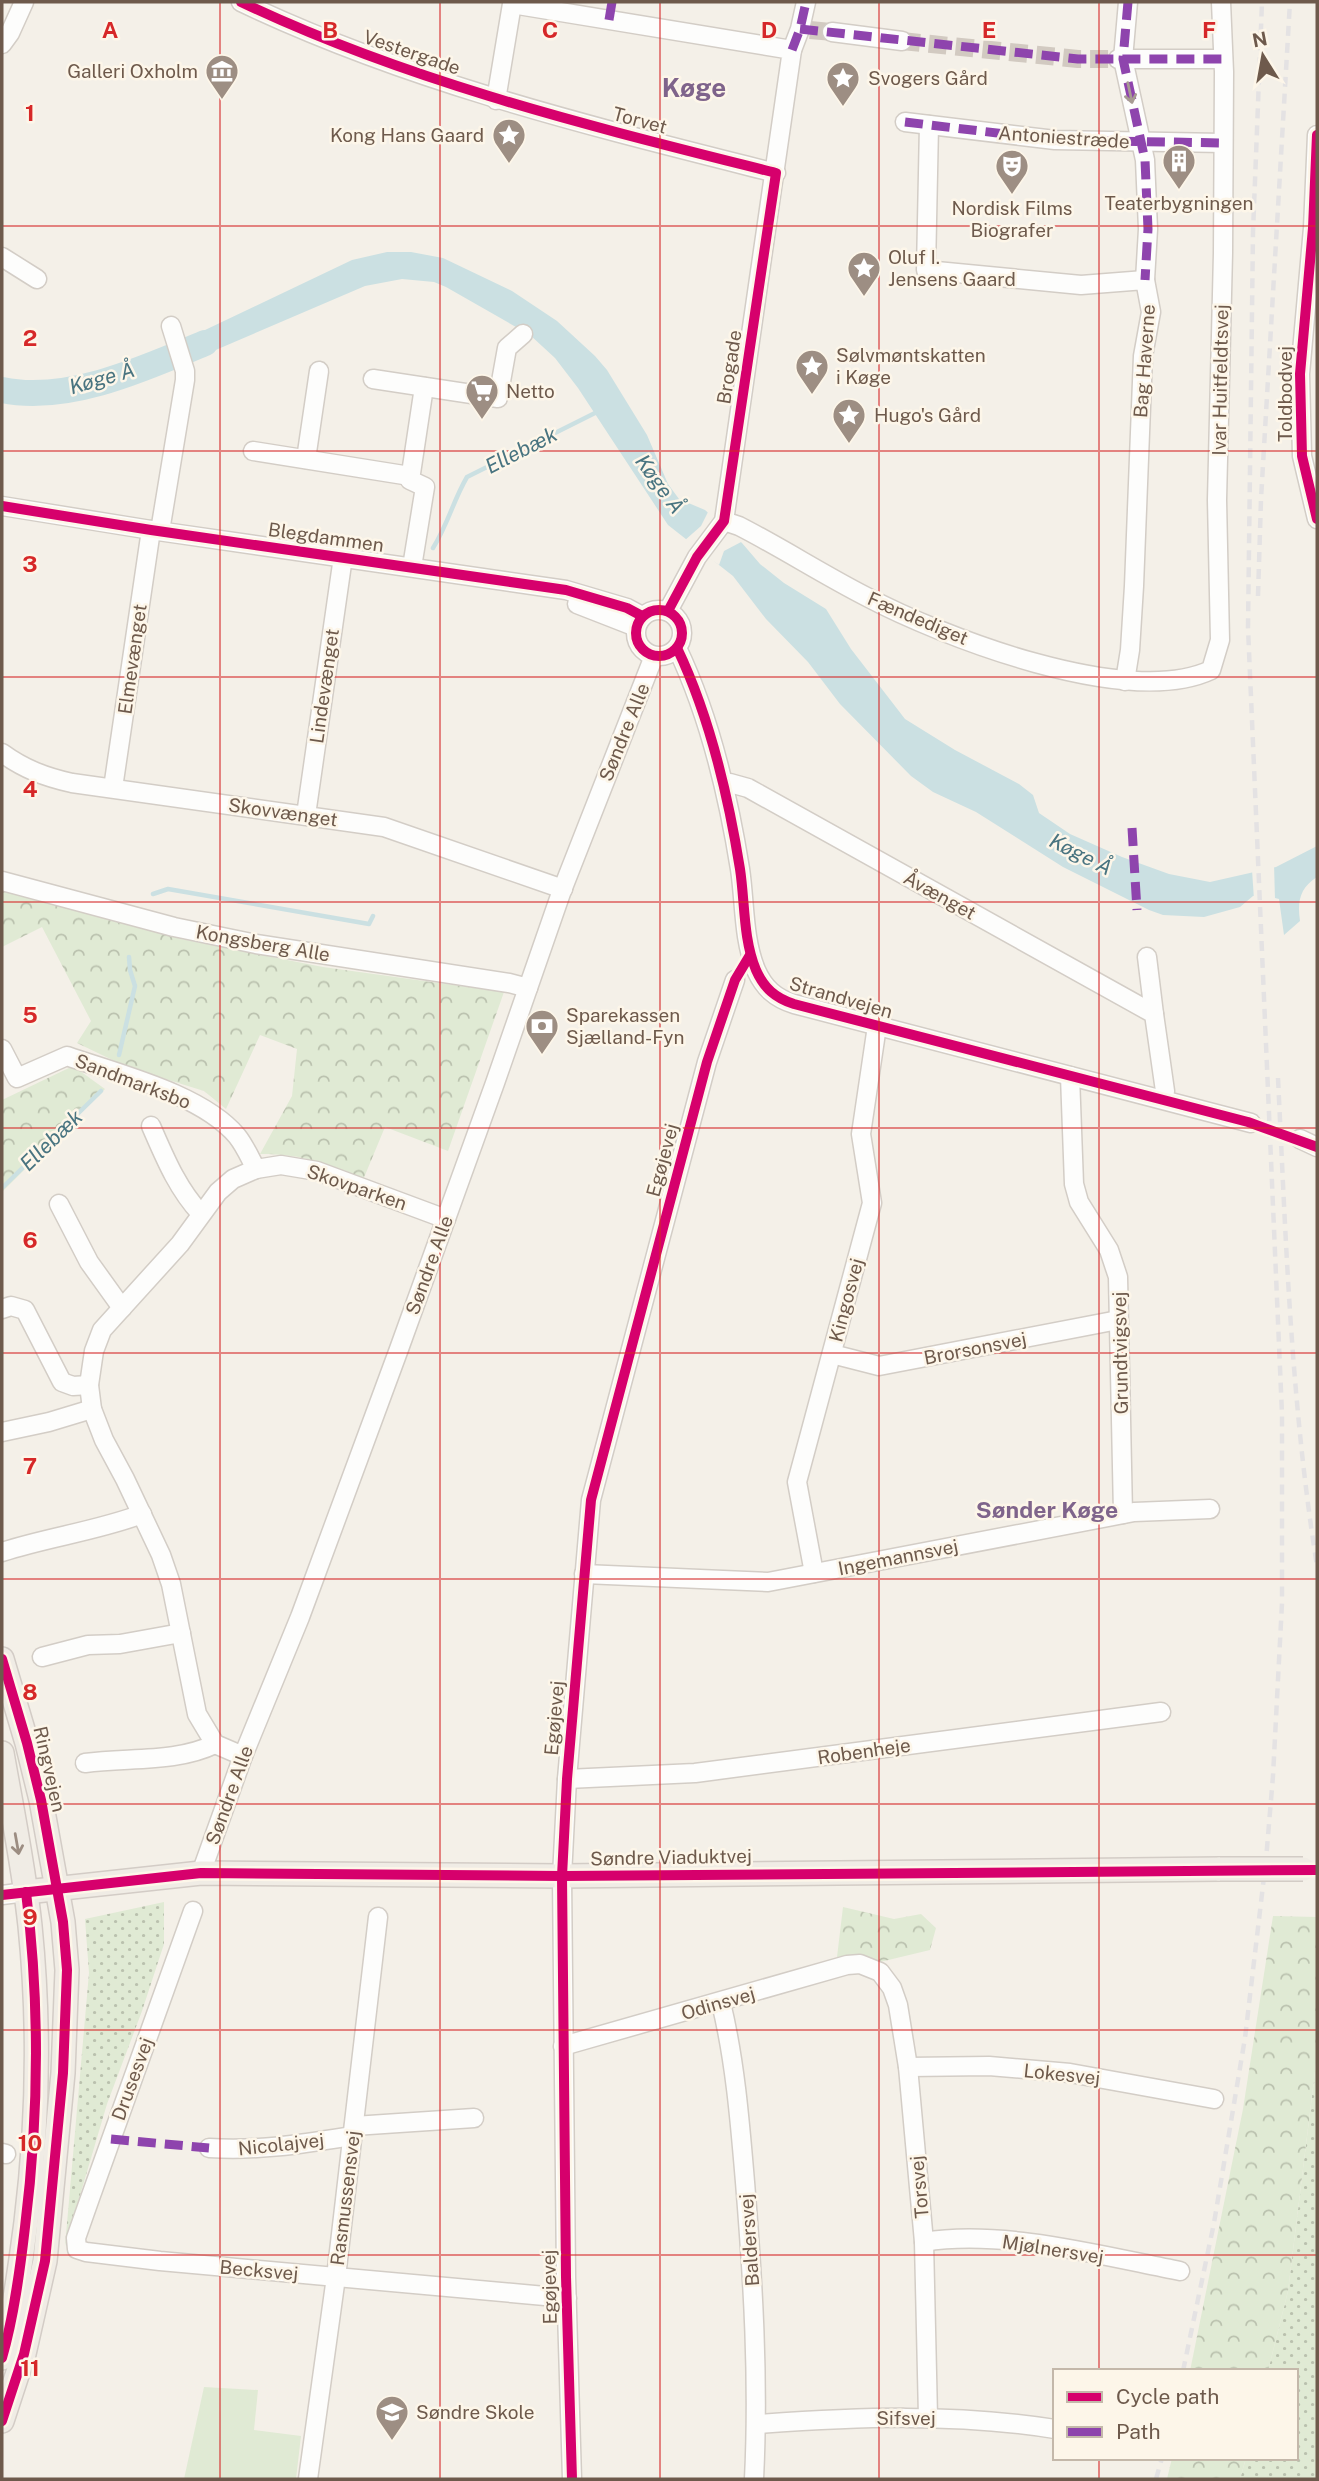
<svg xmlns="http://www.w3.org/2000/svg" width="1319" height="2481" viewBox="0 0 1319 2481" font-family="'Public Sans',sans-serif">
  <style>
    .grass { fill: url(#grass-dots) }
    .forest { fill: url(#forest-crowns) }
    .pitch { fill: #e0ead4 }
    .water { fill: #cbe0e2 }
    .pier { fill: #f4f0e8 }
    .lines { fill: none; stroke-linecap: round; stroke-linejoin: round }
    .stream { stroke: #cbe0e2; stroke-width: 4.5 }
    .river { stroke: #cbe0e2; stroke-width: 26 }
    .minor-tunnel { stroke: #d2cac1; stroke-width: 18; stroke-dasharray: 18 9; stroke-linecap: butt }
    .minor-casing { stroke: #d3cdc6; stroke-width: 21 }
    .major-casing { stroke: #d3ccc6; stroke-width: 26 }
    .minor { stroke: #fdfdfc; stroke-width: 18 }
    .major { stroke: #f0ece5; stroke-width: 23 }
    .rail { stroke: #e4e2e3; stroke-width: 4.5; stroke-dasharray: 10 7; stroke-linecap: butt }
    .major-bridge-casing { stroke: #d3ccc6; stroke-width: 26; stroke-linecap: butt }
    .major-bridge { stroke: #f0ece5; stroke-width: 23 }
    .quiet { stroke: #8e44ad; stroke-width: 9; stroke-dasharray: 18 9; stroke-linecap: butt }
    .cycleway-casing { stroke: #fdf6e9; stroke-width: 15 }
    .cycleway { stroke: #d6006c; stroke-width: 10 }
    .oneway { stroke: #a79b92 }
    .oneway2 { stroke: #9c8d82 }
    .grid { fill: none; stroke: #d62828; stroke-width: 2; stroke-opacity: 0.55 }
    .labels { text-anchor: middle; dominant-baseline: central; stroke-width: 5; stroke-linejoin: round; paint-order: stroke }
    .street-label { font-size: 19px; fill: #6e5a4c; stroke: #fdf6e9 }
    .poi-label { font-size: 19px; fill: #6e5a4c; stroke: #fdf6e9; text-anchor: start }
    .water-label { font-size: 21px; font-style: italic; fill: #497480; stroke: #fdf6e9 }
    .quarter-label { font-size: 23px; font-weight: bold; fill: #7f648b; stroke: #fdf6e9 }
    .district-label { font-size: 26px; font-weight: bold; fill: #7f648b; stroke: #fdf6e9 }
    .grid-label { font-size: 23px; text-anchor: middle; font-weight: bold; fill: #d62828; stroke: #fdf6e9; stroke-width: 5; stroke-linejoin: round; paint-order: stroke }
  </style>
  <defs>
    <pattern id="grass-dots" width="8" height="8" patternUnits="userSpaceOnUse" patternTransform="scale(1.75)"><rect width="8" height="8" fill="#e0ead4"/><path d="M2 2h.1M6 6h.1" fill="none" stroke="#bac1ae" stroke-width="1.8" stroke-linecap="round"/></pattern>
    <pattern id="forest-crowns" width="20" height="18" patternUnits="userSpaceOnUse" patternTransform="scale(1.75)"><rect width="20" height="18" fill="#e0ead4"/><path d="M2 6a3 3 0 1 1 6 0M12 15a3 3 0 1 1 6 0" fill="none" stroke="#bac1ae"/></pattern>
  </defs>
  <rect width="100%" height="100%" fill="#f4f0e8"/>
  <g class="grass">
    <polygon points="164,1902 164,1944 142,2011 107,2104 65,2246 89,1973 85,1919"/>
    <polygon points="1317,2055 1317,2479 1240,2479 1246,2458 1296,2458 1296,2371 1268,2371 1288,2291"/>
  </g>
  <g class="forest">
    <path d="M 2,890 L 181,939 L 323,967 L 504,992 L 448,1151 L 385,1127 L 363,1180 C 323,1163 305,1154 260,1154 L 292,1096 L 297,1049 L 260,1035 L 226,1109 L 204,1091 L 127,1067 L 77,1043 L 91,1021 L 42,927 L 2,947 Z"/>
    <polygon points="73,1066 105,1089 2,1192 2,1100"/>
    <polygon points="843,1907 894,1919 921,1914 936,1928 930,1950 880,1962 860,1954 837,1957"/>
    <polygon points="1273,1916 1317,1917 1317,2055 1288,2291 1268,2371 1190,2371 1243,2109"/>
    <polygon points="1172,2458 1246,2458 1240,2479 1167,2479"/>
  </g>
  <polygon class="pitch" points="204,2387 258,2390 254,2430 301,2436 296,2479 184,2479"/>
  <path class="water" d="M 387,252 L 411,252 L 443,258 L 512,291 L 557,321 L 595,356 L 607,370 L 647,435 L 668,484 L 679,499 L 705,510 L 742,543 L 760,564 L 784,583 L 826,609 L 851,649 L 905,719 L 955,750 L 1019,784 L 1033,795 L 1039,813 L 1070,834 L 1122,857 L 1169,874 L 1210,882 L 1276,867 L 1317,846 L 1317,877 C 1300,888 1297,901 1300,921 L 1284,935 L 1279,899 L 1263,895 L 1253,896 L 1240,907 L 1204,917 L 1163,915 L 1149,910 L 1063,867 L 976,812 L 933,792 L 911,776 L 840,704 L 808,662 L 766,619 L 733,576 L 668,525 L 578,388 L 555,358 L 530,335 L 446,287 L 434,282 L 402,279 L 365,286 L 190,361 L 184,340 L 352,260 Z"/>
  <g class="pier">
    <polygon points="709,510 743,541 724,551 719,565 684,541 701,526"/>
    <polygon points="1274,864 1275,900 1254,900 1252,869"/>
  </g>
  <g class="lines">
    <g class="stream">
      <path d="M 433,548 C 448,524 453,501 467,477 L 599,411"/>
      <polyline points="153,894 168,889 369,924 373,916"/>
      <polyline points="119,1055 135,986 130,970 129,957"/>
      <polyline points="2,1188 101,1091"/>
    </g>
    <path class="river" d="M 2,390 C 67,404 146,368 205,343"/>
    <g class="minor-tunnel">
      <polyline points="810,30 832,32"/>
      <polyline points="902,41 1078,59 1118,59"/>
    </g>
    <defs>
      <g id="minor">
        <path d="M 241,2 C 411,83 594,127 776,173"/>
        <polyline points="1128,2 1123,59 1145,160 1148,229 1145,280"/>
        <polyline points="832,32 902,41"/>
        <polyline points="2,44 10,33 24,2"/>
        <polyline points="792,50 800,29 806,2"/>
        <polyline points="1118,59 1223,59"/>
        <polyline points="496,100 512,4 792,50 724,521 697,557 668,611"/>
        <polyline points="905,122 1055,140 1223,143"/>
        <polyline points="929,125 926,270 1081,285 1145,280 1151,312 1143,356 1134,586 1130,650 1125,681"/>
        <polyline points="1317,135 1313,228 1300,374 1302,456 1317,519"/>
        <polyline points="2,257 37,279"/>
        <polyline points="373,379 498,398 507,348 523,334"/>
        <polyline points="253,451 410,476"/>
        <polyline points="306,459 319,371"/>
        <polyline points="2,506 151,530 566,590 627,608 642,616"/>
        <path d="M 724,521 L 739,526 C 782,548 822,574 865,596 C 942,637 1128,709 1211,670 L 1220,640 L 1217,500 L 1223,253 L 1224,72 L 1221,2"/>
        <polyline points="160,531 185,380 185,371 171,326"/>
        <polyline points="412,567 425,487 410,480 424,387"/>
        <polyline points="577,604 636,627"/>
        <circle cx="659" cy="633" r="23"/>
        <path d="M 677,648 C 710,717 728,794 740,869 C 745,902 743,939 756,970 C 764,988 775,998 794,1004 L 1251,1123"/>
        <path d="M 2,753 C 24,769 45,777 72,783 L 384,827 L 563,889"/>
        <polyline points="724,784 730,783 748,788 1154,1014 1165,1091 1163,1099"/>
        <polyline points="113,788 151,530"/>
        <polyline points="306,815 343,557"/>
        <polyline points="2,881 174,927 256,944 509,983 528,988"/>
        <polyline points="1147,957 1154,1014"/>
        <path d="M 2,1049 L 17,1078 L 67,1056 C 118,1074 202,1094 237,1136 C 245,1146 250,1158 256,1169"/>
        <polyline points="1070,1076 1074,1184 1079,1202 1109,1250 1118,1277 1123,1514"/>
        <path d="M 151,1126 C 165,1158 177,1188 201,1214"/>
        <polyline points="1300,1139 1317,1147"/>
        <polyline points="59,1204 89,1262 122,1308"/>
        <polyline points="2,1309 11,1306 25,1310 62,1382 73,1386 89,1385"/>
        <polyline points="832,1354 879,1366 1118,1320"/>
        <polyline points="2,1432 49,1422 92,1409"/>
        <path d="M 2,1552 C 48,1537 97,1531 142,1514"/>
        <polyline points="814,1573 797,1482 872,1203 861,1134 877,1026"/>
        <polyline points="584,1574 768,1582 1134,1512 1210,1509"/>
        <polyline points="42,1657 88,1645 120,1644 181,1633"/>
        <polyline points="243,1756 215,1744 197,1714 171,1584 161,1555 125,1479 104,1440 92,1409 89,1385 94,1351 102,1330 180,1244 218,1192 233,1179 256,1169 281,1165 317,1171 446,1219"/>
        <path d="M 85,1763 C 128,1757 176,1763 215,1744"/>
        <polyline points="567,1779 695,1773 1161,1712"/>
        <polyline points="201,1873 243,1756 300,1617 399,1349 495,1083 561,893 654,656"/>
        <polyline points="2,1895 26,1892"/>
        <polyline points="193,1911 89,2201 76,2238 77,2249 86,2252 160,2261 567,2298"/>
        <path d="M 721,2003 C 735,2060 740,2122 745,2182 C 753,2281 759,2380 754,2479"/>
        <polyline points="563,2046 847,1965 860,1964 880,1972 892,1988 898,2005 908,2067 924,2242 928,2417"/>
        <polyline points="908,2067 989,2066 1070,2073 1214,2099"/>
        <polyline points="354,2126 474,2118"/>
        <path d="M 209,2148 C 261,2151 302,2144 352,2136"/>
        <polyline points="2,2153 6,2154"/>
        <path d="M 924,2242 C 1002,2229 1103,2256 1180,2271"/>
        <path d="M 757,2424 C 857,2417 955,2413 1055,2429"/>
        <polyline points="308,2479 336,2277 378,1917"/>
        <polyline points="572,2479 566,2277 562,1876 567,1779 591,1500 707,1062 735,980"/>
      </g>
      <g id="major">
        <polyline points="2,1659 27,1743 41,1800 63,1922 67,1970 63,2073 45,2261 24,2354 2,2421"/>
        <path d="M 2,1753 C 12,1810 24,1868 30,1926 C 40,2025 38,2124 26,2222 C 20,2267 14,2314 2,2358"/>
        <polyline points="26,1892 201,1873 562,1876 1220,1869"/>
      </g>
    </defs>
    <use href="#minor" class="minor-casing"/>
    <use href="#major" class="major-casing"/>
    <use href="#minor" class="minor"/>
    <use href="#major" class="major"/>
    <g class="rail">
      <polyline points="1258,596 1261,499 1290,2"/>
      <path d="M 1278,1078 C 1286,1242 1291,1404 1317,1566"/>
      <polyline points="1183,2371 1214,2223 1245,2038 1266,1860 1273,1776 1282,1603 1282,1414 1248,628 1253,232 1262,2"/>
      <polyline points="1156,2479 1162,2458"/>
    </g>
    <defs>
      <polyline id="major-bridge" points="1220,1869 1303,1869"/>
    </defs>
    <use href="#major-bridge" class="major-bridge-casing"/>
    <use href="#major-bridge" class="major-bridge"/>
    <g class="quiet">
      <polyline points="1128,2 1123,59 1145,160 1148,229 1145,280"/>
      <polyline points="609,20 612,2"/>
      <polyline points="800,29 1078,59 1223,59"/>
      <polyline points="792,50 800,29 806,2"/>
      <polyline points="905,122 1055,140 1223,143"/>
      <polyline points="1132,828 1137,910"/>
      <polyline points="111,2139 209,2148"/>
    </g>
    <defs>
      <g id="cycleway">
        <path d="M 241,2 C 411,83 594,127 776,173 L 724,521 L 697,557 L 668,611"/>
        <polyline points="1317,135 1313,228 1300,374 1302,456 1317,519"/>
        <polyline points="2,506 151,530 566,590 627,608 642,616"/>
        <circle cx="659" cy="633" r="23"/>
        <path d="M 677,648 C 710,717 728,794 740,869 C 745,902 743,939 756,970 C 764,988 775,998 794,1004 L 1248,1122 L 1317,1147"/>
        <polyline points="2,1659 27,1743 41,1800 63,1922 67,1970 63,2073 45,2261 24,2354 2,2421"/>
        <polyline points="2,1895 201,1873 562,1876 1317,1870"/>
        <path d="M 2,2358 C 14,2316 20,2270 25,2227 C 39,2115 40,2004 26,1892"/>
        <polyline points="572,2479 566,2277 562,1876 567,1779 591,1500 707,1062 735,980 750,955"/>
      </g>
    </defs>
    <use href="#cycleway" class="cycleway-casing"/>
    <use href="#cycleway" class="cycleway"/>
  </g>
  <defs><path id="oneway-shaft" d="M-6 0H5M1.5-3L5.5 0L1.5 3" fill="none" stroke-width="1.6" stroke-linecap="round" stroke-linejoin="round" transform="scale(1.75)"/></defs>
  <use class="oneway" href="#oneway-shaft" transform="translate(1130 93) rotate(78)"/>
  <use class="oneway2" href="#oneway-shaft" transform="translate(17 1844) rotate(80)"/>
  <path class="grid" d="M 220,2 L 220,2479M 440,2 L 440,2479M 660,2 L 660,2479M 879,2 L 879,2479M 1099,2 L 1099,2371M 2,226 L 1317,226M 2,451 L 1317,451M 2,677 L 1317,677M 2,902 L 1317,902M 2,1128 L 1317,1128M 2,1353 L 1317,1353M 2,1579 L 1317,1579M 2,1804 L 1317,1804M 2,2030 L 1317,2030M 2,2255 L 1317,2255M 1099,2458 L 1099,2479"/>
  <defs>
    <symbol id="museum-pin" viewBox="-11 -11 22 30"><path d="M0 17L-7.5 6A9.5 9.5 0 1 1 7.5 6Z" fill="#9d8e83" stroke="#fdf6e9"/><path d="M0-6L6-3V-2H-6V-3ZM-5-1h2V3h-2ZM-1-1h2V3h-2ZM3-1h2V3H3ZM-6 4H6V6H-6Z" fill="#fff"/></symbol>
    <symbol id="sight-pin" viewBox="-11 -11 22 30"><path d="M0 17L-7.5 6A9.5 9.5 0 1 1 7.5 6Z" fill="#9d8e83" stroke="#fdf6e9"/><path d="M0-6L1.8-2.2L6-1.7L2.9 1.2L3.7 5.4L0 3.3L-3.7 5.4L-2.9 1.2L-6-1.7L-1.8-2.2Z" fill="#fff"/></symbol>
    <symbol id="building-pin" viewBox="-11 -11 22 30"><path d="M0 17L-7.5 6A9.5 9.5 0 1 1 7.5 6Z" fill="#9d8e83" stroke="#fdf6e9"/><path d="M-4-6H4V6H1V3H-1V6H-4ZM-2.5-4.3h1.7v1.8h-1.7ZM.8-4.3h1.7v1.8H.8ZM-2.5-1h1.7V.8h-1.7ZM.8-1h1.7V.8H.8Z" fill="#fff"/></symbol>
    <symbol id="theatre-pin" viewBox="-11 -11 22 30"><path d="M0 17L-7.5 6A9.5 9.5 0 1 1 7.5 6Z" fill="#9d8e83" stroke="#fdf6e9"/><path d="M-5-5.5Q0-4 5-5.5V0Q5 5 0 6Q-5 5-5 0ZM-3.3-2.5H-1v1.5H-3.3ZM1-2.5H3.3v1.5H1ZM-2.8 1Q0 5.5 2.8 1Z" fill="#fff"/></symbol>
    <symbol id="supermarket-pin" viewBox="-11 -11 22 30"><path d="M0 17L-7.5 6A9.5 9.5 0 1 1 7.5 6Z" fill="#9d8e83" stroke="#fdf6e9"/><path d="M-6-5.5h2.5l.6 2H6L4.5 2H-2.5L-4.4-4H-6ZM-1.5 3.2a1.3 1.3 0 1 0 .1 0ZM3 3.2a1.3 1.3 0 1 0 .1 0Z" fill="#fff"/></symbol>
    <symbol id="bank-pin" viewBox="-11 -11 22 30"><path d="M0 17L-7.5 6A9.5 9.5 0 1 1 7.5 6Z" fill="#9d8e83" stroke="#fdf6e9"/><path d="M-6-4H6V4H-6ZM0-2.3a2.3 2.3 0 1 0 0 4.6a2.3 2.3 0 1 0 0-4.6Z" fill="#fff"/></symbol>
    <symbol id="school-pin" viewBox="-11 -11 22 30"><path d="M0 17L-7.5 6A9.5 9.5 0 1 1 7.5 6Z" fill="#9d8e83" stroke="#fdf6e9"/><path d="M0-5L7-2L0 1L-7-2ZM-4 1L0 2.5L4 1V4Q0 6-4 4Z" fill="#fff"/></symbol>
  </defs>
  <g fill-rule="evenodd">
    <use href="#museum-pin" x="203" y="52" width="38" height="52"/>
    <use href="#sight-pin" x="824" y="59" width="38" height="52"/>
    <use href="#sight-pin" x="490" y="116" width="38" height="52"/>
    <use href="#building-pin" x="1160" y="142" width="38" height="52"/>
    <use href="#theatre-pin" x="993" y="147" width="38" height="52"/>
    <use href="#sight-pin" x="845" y="249" width="38" height="52"/>
    <use href="#sight-pin" x="793" y="347" width="38" height="52"/>
    <use href="#supermarket-pin" x="463" y="372" width="38" height="52"/>
    <use href="#sight-pin" x="830" y="396" width="38" height="52"/>
    <use href="#bank-pin" x="523" y="1007" width="38" height="52"/>
    <use href="#school-pin" x="373" y="2393" width="38" height="52"/>
  </g>
  <g class="labels">
    <g class="street-label">
      <text transform="translate(412 52) rotate(19)">Vestergade</text>
      <text transform="translate(640 120) rotate(15)">Torvet</text>
      <text transform="translate(1064 137) rotate(4)">Antoniestræde</text>
      <text transform="translate(1144 361) rotate(-86)">Bag Haverne</text>
      <text transform="translate(729 367) rotate(-81)">Brogade</text>
      <text transform="translate(1220 380) rotate(-89)">Ivar Huitfeldtsvej</text>
      <text transform="translate(1285 394) rotate(-90)">Toldbodvej</text>
      <text transform="translate(326 537) rotate(8)">Blegdammen</text>
      <text transform="translate(918 618) rotate(23)">Fændediget</text>
      <text transform="translate(132 659) rotate(-82)">Elmevænget</text>
      <text transform="translate(324 686) rotate(-82)">Lindevænget</text>
      <text transform="translate(624 732) rotate(-68)">Søndre Alle</text>
      <text transform="translate(283 812) rotate(8)">Skovvænget</text>
      <text transform="translate(940 895) rotate(29)">Åvænget</text>
      <text transform="translate(263 943) rotate(10)">Kongsberg Alle</text>
      <text transform="translate(841 997) rotate(16)">Strandvejen</text>
      <text transform="translate(133 1081) rotate(21)">Sandmarksbo</text>
      <text transform="translate(662 1160) rotate(-75)">Egøjevej</text>
      <text transform="translate(357 1187) rotate(19)">Skovparken</text>
      <text transform="translate(429 1265) rotate(-70)">Søndre Alle</text>
      <text transform="translate(846 1300) rotate(-75)">Kingosvej</text>
      <text transform="translate(975 1348) rotate(-11)">Brorsonsvej</text>
      <text transform="translate(1120 1353) rotate(-91)">Grundtvigsvej</text>
      <text transform="translate(898 1557) rotate(-11)">Ingemannsvej</text>
      <text transform="translate(554 1718) rotate(-85)">Egøjevej</text>
      <text transform="translate(864 1751) rotate(-8)">Robenheje</text>
      <text transform="translate(50 1769) rotate(77)">Ringvejen</text>
      <text transform="translate(229 1795) rotate(-70)">Søndre Alle</text>
      <text transform="translate(671 1857) rotate(-1)">Søndre Viaduktvej</text>
      <text transform="translate(718 2003) rotate(-16)">Odinsvej</text>
      <text transform="translate(1062 2074) rotate(6)">Lokesvej</text>
      <text transform="translate(132 2079) rotate(-70)">Drusesvej</text>
      <text transform="translate(281 2144) rotate(-6)">Nicolajvej</text>
      <text transform="translate(919 2187) rotate(-95)">Torsvej</text>
      <text transform="translate(345 2198) rotate(-83)">Rasmussensvej</text>
      <text transform="translate(749 2240) rotate(-94)">Baldersvej</text>
      <text transform="translate(1053 2249) rotate(9)">Mjølnersvej</text>
      <text transform="translate(259 2270) rotate(5)">Becksvej</text>
      <text transform="translate(549 2287) rotate(-91)">Egøjevej</text>
      <text x="906" y="2418">Sifsvej</text>
    </g>
    <g class="poi-label">
      <text x="198" y="71" text-anchor="end">Galleri Oxholm</text>
      <text x="868" y="78">Svogers Gård</text>
      <text x="484" y="135" text-anchor="end">Kong Hans Gaard</text>
      <text x="1179" y="203" text-anchor="middle">Teaterbygningen</text>
      <text x="1012" y="208" text-anchor="middle">Nordisk Films<tspan x="1012" dy="22">Biografer</tspan></text>
      <text x="888" y="257">Oluf I.<tspan x="888" dy="22">Jensens Gaard</tspan></text>
      <text x="836" y="355">Sølvmøntskatten<tspan x="836" dy="22">i Køge</tspan></text>
      <text x="506" y="391">Netto</text>
      <text x="874" y="415">Hugo's Gård</text>
      <text x="566" y="1015">Sparekassen<tspan x="566" dy="22">Sjælland-Fyn</tspan></text>
      <text x="416" y="2412">Søndre Skole</text>
    </g>
    <g class="water-label">
      <text transform="translate(102 378) rotate(-16)">Køge Å</text>
      <text transform="translate(521 450) rotate(-27)">Ellebæk</text>
      <text transform="translate(660 484) rotate(54)">Køge Å</text>
      <text transform="translate(1081 854) rotate(27)">Køge Å</text>
      <text transform="translate(51 1140) rotate(-44)">Ellebæk</text>
    </g>
    <g class="quarter-label">
      <text x="1047" y="1509">Sønder Køge</text>
    </g>
    <g class="district-label">
      <text x="694" y="87">Køge</text>
    </g>
  </g>
  <g class="grid-label">
    <text x="110" y="38">A</text>
    <text x="330" y="38">B</text>
    <text x="550" y="38">C</text>
    <text x="769" y="38">D</text>
    <text x="989" y="38">E</text>
    <text x="1209" y="38">F</text>
    <text x="30" y="121">1</text>
    <text x="30" y="346">2</text>
    <text x="30" y="572">3</text>
    <text x="30" y="797">4</text>
    <text x="30" y="1023">5</text>
    <text x="30" y="1248">6</text>
    <text x="30" y="1474">7</text>
    <text x="30" y="1700">8</text>
    <text x="30" y="1925">9</text>
    <text x="30" y="2151">10</text>
    <text x="30" y="2376">11</text>
  </g>
  <rect width="1319" height="2481" fill="none" stroke="#6e5a4c" stroke-width="7"/>
  <rect x="1053" y="2369" width="245" height="91" fill="#fdf6e9" stroke="#c4b8aa" stroke-width="2"/>
  <rect x="1067" y="2392" width="35" height="10" fill="#d6006c" stroke="#c4b8aa" stroke-width="2"/>
  <text x="1116" y="2404" font-size="21" fill="#6e5a4c">Cycle path</text>
  <rect x="1067" y="2427" width="35" height="10" fill="#8e44ad" stroke="#c4b8aa" stroke-width="2"/>
  <text x="1116" y="2439" font-size="21" fill="#6e5a4c">Path</text>
  <g transform="translate(1263 56) rotate(349)" stroke="#fdf6e9" stroke-width="5" paint-order="stroke">
  <path d="M0-5L12 26L0 18L-12 26Z" fill="#6e5a4c"/>
  <text y="-10" font-size="19" font-weight="bold" text-anchor="middle" fill="#6e5a4c">N</text>
  </g>
</svg>
